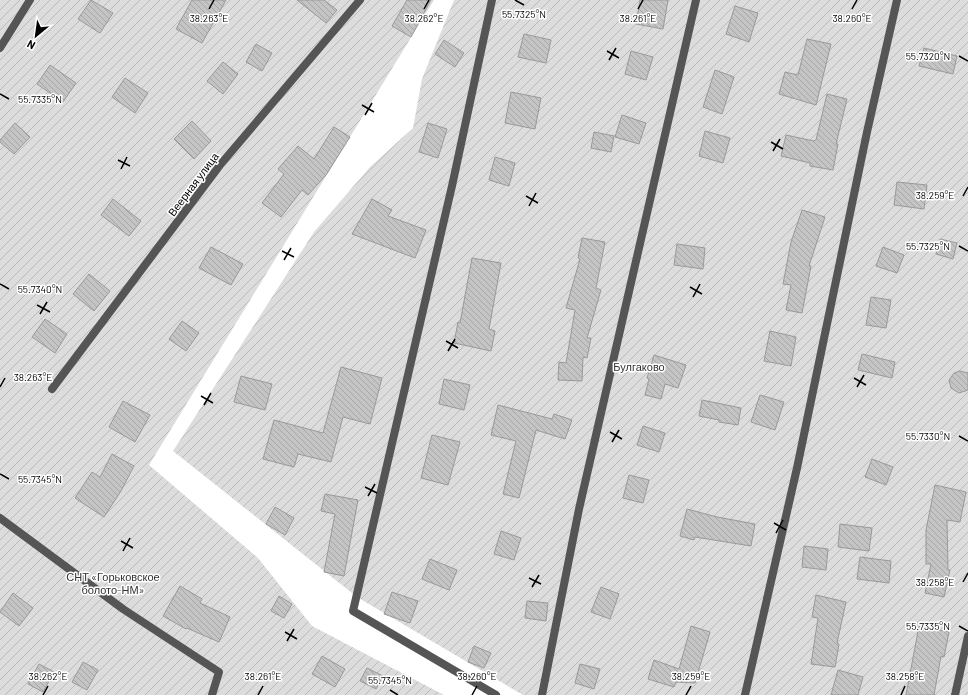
<svg xmlns="http://www.w3.org/2000/svg" width="968" height="695" viewBox="0 0 968 695" font-family="Barlow,sans-serif">
  <style>
    .garden { fill: url(#garden-furrows) }
    .building { fill: url(#building-back-hatch); stroke: #999 }
    .lines { fill: none; stroke-linecap: round; stroke-linejoin: round }
    .service { stroke: #555; stroke-width: 8 }
    .minor { stroke: #555; stroke-width: 8 }
    .ticks { fill: none; stroke: #000; stroke-width: 1.5 }
    .labels { text-anchor: middle; dominant-baseline: central; stroke-width: 3; stroke-linejoin: round; paint-order: stroke }
    .street-label { font-size: 11px; fill: #000; stroke: #fff }
    .park-label { font-size: 11px; fill: #333; stroke: #fff }
    .ticks-label { font-size: 10px; text-anchor: middle; fill: #000; stroke: #fff; stroke-width: 3; stroke-linejoin: round; paint-order: stroke }
  </style>
  <defs>
    <pattern id="garden-furrows" width="10" height="10" patternUnits="userSpaceOnUse"><rect width="10" height="10" fill="#dcdcdc"/><path d="M-1 1l2-2M0 10L10 0M9 11l2-2" fill="none" stroke="#bbb"/></pattern>
    <pattern id="building-back-hatch" width="6" height="6" patternUnits="userSpaceOnUse"><rect width="6" height="6" fill="#c4c4c4"/><path d="M-1 5l2 2M0 0l6 6M5-1l2 2" fill="none" stroke="#a7a7a7"/></pattern>
  </defs>
  <rect width="100%" height="100%" fill="#fff"/>
  <g class="garden">
    <polygon points="0,0 434,0 149,465 258,558 312,626 444,695 0,695"/>
    <polygon points="454,0 968,0 968,695 523,695 357,597 173,451 314,232 370,167 413,128 422,79"/>
  </g>
  <g class="building">
    <polygon points="91,0 113,13 100,33 78,19"/>
    <polygon points="192,0 226,0 202,43 176,29"/>
    <polygon points="297,0 324,0 337,10 326,23"/>
    <polygon points="407,0 431,0 411,37 392,26"/>
    <polygon points="640,0 668,0 663,29 636,24"/>
    <polygon points="735,6 758,13 749,42 726,34"/>
    <polygon points="524,34 551,40 546,63 518,57"/>
    <polygon points="807,39 831,44 816,105 779,94 785,72 798,75"/>
    <polygon points="444,40 464,53 455,67 435,54"/>
    <polygon points="256,44 272,53 262,71 246,62"/>
    <polygon points="924,48 957,56 953,74 919,66"/>
    <polygon points="631,51 653,57 646,80 625,74"/>
    <polygon points="223,62 238,74 223,94 207,81"/>
    <polygon points="50,65 76,83 63,102 37,84"/>
    <polygon points="715,70 734,77 722,114 703,107"/>
    <polygon points="125,78 148,93 135,113 112,97"/>
    <polygon points="511,92 541,98 535,129 505,123"/>
    <polygon points="827,94 847,99 836,144 838,144 833,170 810,166 810,163 781,156 786,135 814,141 815,140 816,140"/>
    <polygon points="622,115 646,123 639,144 615,137"/>
    <polygon points="192,121 211,141 194,159 174,139"/>
    <polygon points="15,123 30,137 14,154 0,142 0,140"/>
    <polygon points="428,123 447,129 438,158 419,152"/>
    <polygon points="334,127 350,137 326,175 308,195 302,190 281,217 262,203 284,174 278,169 298,146 314,159"/>
    <polygon points="705,131 730,138 723,163 699,156"/>
    <polygon points="594,132 614,136 611,152 591,148"/>
    <polygon points="495,157 515,163 509,186 489,180"/>
    <polygon points="897,182 927,185 924,209 894,205"/>
    <polygon points="113,199 141,221 129,236 101,215"/>
    <polygon points="372,199 392,210 388,216 426,230 415,258 352,234"/>
    <polygon points="802,210 825,217 809,266 811,266 802,313 786,310 791,285 783,284 791,242"/>
    <polygon points="582,238 605,242 596,288 601,290 587,338 591,338 587,358 583,357 582,381 558,380 559,362 566,363 575,310 566,308 580,259 578,258"/>
    <polygon points="940,239 957,243 953,259 936,254"/>
    <polygon points="677,244 705,248 703,269 674,265"/>
    <polygon points="211,247 243,264 231,285 199,268"/>
    <polygon points="883,247 904,255 897,273 876,266"/>
    <polygon points="472,258 501,263 489,329 495,331 491,351 454,343 458,322 460,323"/>
    <polygon points="89,274 110,291 94,311 73,294"/>
    <polygon points="871,297 891,300 886,328 866,325"/>
    <polygon points="45,319 67,334 55,353 32,337"/>
    <polygon points="182,321 199,333 186,351 169,339"/>
    <polygon points="770,331 796,337 791,366 764,361"/>
    <polygon points="862,354 895,362 892,378 858,370"/>
    <polygon points="654,355 686,365 678,388 665,384 661,399 645,395 649,379 647,378"/>
    <polygon points="341,367 382,378 370,424 343,417 331,462 298,454 294,467 263,459 274,420 323,433"/>
    <polygon points="960,371 968,373 968,390 959,393 951,388 949,380 954,373"/>
    <polygon points="241,376 272,384 265,410 234,402"/>
    <polygon points="444,379 470,385 464,410 439,404"/>
    <polygon points="760,395 784,402 775,430 751,422"/>
    <polygon points="702,400 741,408 738,425 719,422 719,420 699,416"/>
    <polygon points="123,401 150,415 135,442 109,427"/>
    <polygon points="498,405 552,419 554,414 572,420 565,439 536,430 519,498 503,494 516,441 491,435"/>
    <polygon points="643,426 665,433 659,452 637,445"/>
    <polygon points="432,435 460,442 448,485 421,478"/>
    <polygon points="112,454 134,466 121,491 104,517 75,498 92,472 100,477"/>
    <polygon points="872,459 893,467 886,485 865,477"/>
    <polygon points="629,475 649,480 643,503 623,498"/>
    <polygon points="935,485 966,492 960,522 947,520 948,570 950,570 944,597 925,593 931,564 926,564 926,530"/>
    <polygon points="325,494 358,500 344,576 324,572 335,514 321,511"/>
    <polygon points="275,507 294,518 285,535 266,524"/>
    <polygon points="687,509 717,517 755,524 751,546 695,537 694,540 680,536"/>
    <polygon points="840,524 872,528 869,551 838,547"/>
    <polygon points="501,531 521,538 514,560 494,554"/>
    <polygon points="804,546 828,549 826,570 802,567"/>
    <polygon points="860,557 891,561 889,583 857,579"/>
    <polygon points="430,559 457,570 449,590 422,579"/>
    <polygon points="180,586 202,599 200,603 230,617 219,642 187,628 186,629 163,616"/>
    <polygon points="601,587 619,594 610,619 591,612"/>
    <polygon points="392,592 418,601 410,623 384,614"/>
    <polygon points="13,593 33,608 19,626 0,612"/>
    <polygon points="816,595 846,602 837,643 839,644 835,667 811,664 818,618 812,617"/>
    <polygon points="279,596 292,604 284,618 271,611"/>
    <polygon points="527,601 548,603 546,621 525,618"/>
    <polygon points="691,626 710,632 695,683 676,682 674,687 648,679 654,660 679,669"/>
    <polygon points="919,626 949,632 944,657 941,656 934,695 906,695"/>
    <polygon points="474,646 491,653 484,668 468,662"/>
    <polygon points="322,656 345,669 335,687 312,674"/>
    <polygon points="83,662 98,670 87,690 72,682"/>
    <polygon points="39,664 54,672 43,692 28,684"/>
    <polygon points="580,664 600,669 594,689 575,683"/>
    <polygon points="367,668 383,676 376,689 360,681"/>
    <polygon points="838,670 863,677 858,695 831,695"/>
  </g>
  <g class="lines">
    <g class="service">
      <polyline points="492,0 452,186 353,611 496,695"/>
      <polyline points="0,48 30,0"/>
      <polyline points="52,389 220,165 360,0"/>
      <polyline points="542,695 579,509 696,0"/>
      <polyline points="745,695 797,468 867,132 897,0"/>
      <polyline points="955,695 968,636"/>
    </g>
    <polyline class="minor" points="0,518 123,609 219,672 212,695"/>
  </g>
  <path class="ticks" d="M 515,0 L 524,5M 209,9 L 214,0M 424,9 L 429,0M 638,9 L 643,0M 852,9 L 857,0M 607,51 L 619,58M 959,56 L 968,61M 609,60 L 616,48M 0,94 L 9,99M 362,105 L 374,112M 365,115 L 372,103M 771,142 L 783,149M 773,151 L 780,139M 118,160 L 130,166M 121,169 L 127,157M 526,196 L 538,203M 963,196 L 968,187M 529,206 L 536,193M 959,246 L 968,251M 282,251 L 294,257M 284,260 L 291,248M 0,284 L 9,289M 690,287 L 702,294M 693,297 L 700,284M 37,305 L 50,312M 40,314 L 47,302M 446,341 L 458,348M 448,351 L 455,339M 854,378 L 866,385M 0,387 L 5,378M 857,387 L 864,375M 201,396 L 213,403M 204,405 L 211,393M 610,432 L 622,439M 959,436 L 968,441M 612,442 L 619,430M 0,474 L 9,479M 365,487 L 377,493M 368,496 L 375,484M 774,523 L 786,530M 776,533 L 783,520M 121,541 L 133,548M 123,551 L 130,538M 529,578 L 541,584M 963,582 L 968,573M 532,587 L 539,575M 959,626 L 968,631M 285,632 L 297,639M 287,641 L 294,629M 390,690 L 398,695M 43,695 L 48,686M 258,695 L 263,686M 472,695 L 477,686M 686,695 L 691,686M 901,695 L 905,686"/>
  <g class="labels">
    <g class="street-label">
      <text transform="translate(193 184) rotate(-53)">Веерная улица</text>
    </g>
    <g class="park-label">
      <text x="639" y="366">Булгаково</text>
      <text x="113" y="576">СНТ «Горьковское<tspan x="113" dy="13">болото-НМ»</tspan></text>
    </g>
  </g>
  <g class="ticks-label">
    <text x="524" y="18">55.7325°N</text>
    <text x="209" y="22">38.263°E</text>
    <text x="424" y="22">38.262°E</text>
    <text x="638" y="22">38.261°E</text>
    <text x="852" y="22">38.260°E</text>
    <text x="928" y="60">55.7320°N</text>
    <text x="40" y="103">55.7335°N</text>
    <text x="935" y="199">38.259°E</text>
    <text x="928" y="250">55.7325°N</text>
    <text x="40" y="293">55.7340°N</text>
    <text x="33" y="381">38.263°E</text>
    <text x="928" y="440">55.7330°N</text>
    <text x="40" y="483">55.7345°N</text>
    <text x="935" y="586">38.258°E</text>
    <text x="928" y="630">55.7335°N</text>
    <text x="48" y="680">38.262°E</text>
    <text x="263" y="680">38.261°E</text>
    <text x="477" y="680">38.260°E</text>
    <text x="691" y="680">38.259°E</text>
    <text x="905" y="680">38.258°E</text>
    <text x="390" y="684">55.7345°N</text>
  </g>
  <g transform="translate(36 36) rotate(209)" stroke="#ffffff" stroke-width="3" paint-order="stroke">
  <path d="M0-3L7 15L0 10L-7 15Z" fill="#000000"/>
  <text y="-6" font-size="11" font-weight="bold" text-anchor="middle" fill="#000000">N</text>
  </g>
</svg>
